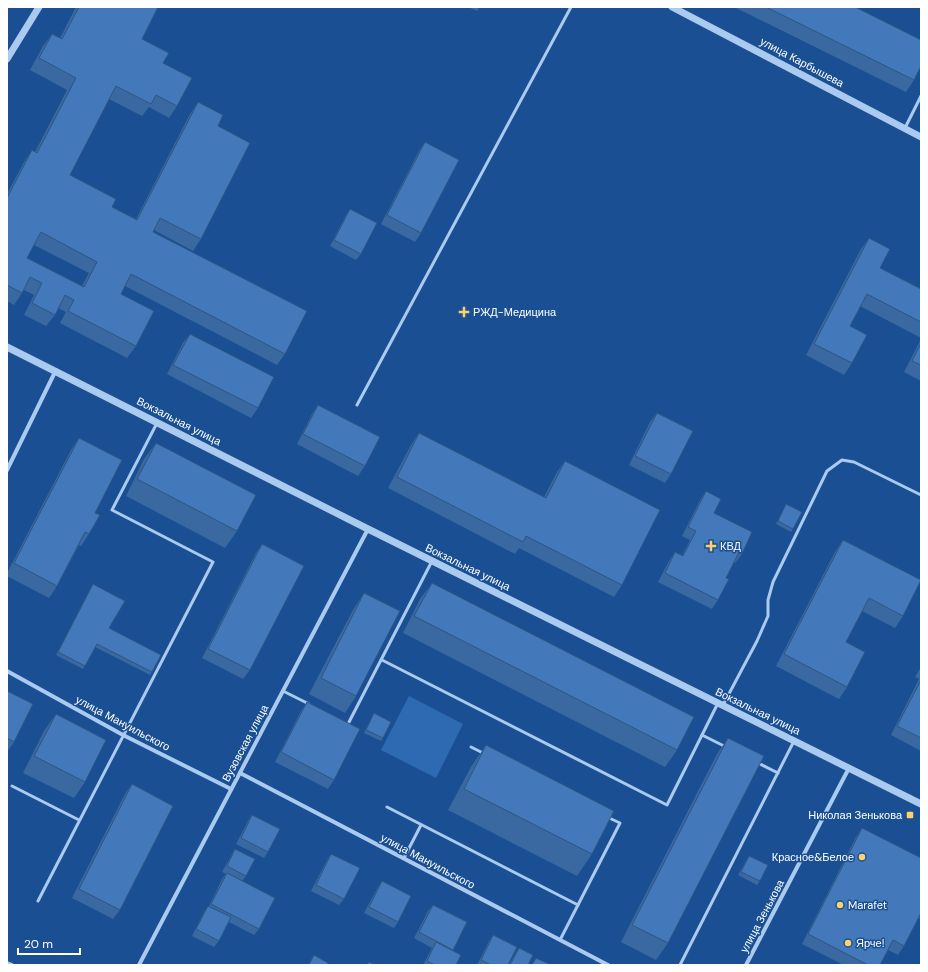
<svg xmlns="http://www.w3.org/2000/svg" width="928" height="972" viewBox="0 0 928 972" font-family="'DM Sans',sans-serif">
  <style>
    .green { fill: #2d6ab1 }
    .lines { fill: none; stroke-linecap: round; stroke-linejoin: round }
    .service { stroke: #aacaef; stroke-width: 3 }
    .minor { stroke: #aacaef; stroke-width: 4 }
    .tertiary { stroke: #aacaef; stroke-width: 7 }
    .wall { fill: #3a68a0; fill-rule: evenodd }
    .building { fill: #4379ba; stroke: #2f5582; fill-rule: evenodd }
    .poi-dot { fill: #ffd269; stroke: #1a5093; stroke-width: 1.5 }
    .labels { text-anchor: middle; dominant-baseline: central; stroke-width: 3; stroke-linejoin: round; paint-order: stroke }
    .street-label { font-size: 11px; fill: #fff; stroke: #1a5093 }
    .poi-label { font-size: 11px; fill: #fff; stroke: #1a5093; text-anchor: start }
  </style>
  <rect width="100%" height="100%" fill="#1a5093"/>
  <polygon class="green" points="409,696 463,724 436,778 381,750"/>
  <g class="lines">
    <g class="service">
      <polyline points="905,128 921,96"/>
      <polyline points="357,405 571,7"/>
      <polyline points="382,660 667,805 718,703"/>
      <polyline points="283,691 309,704"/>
      <polyline points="723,705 757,641 768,616 768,600 773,582 827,471 842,460 854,462 921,495"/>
      <polyline points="348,724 432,561"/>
      <polyline points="702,735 726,747"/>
      <polyline points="471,747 485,754"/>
      <polyline points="756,762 778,773"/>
      <polyline points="12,786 79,820"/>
      <polyline points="387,807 578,905"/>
      <polyline points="404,858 421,825"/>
      <polyline points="38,901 213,562 112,510 157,423"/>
      <polyline points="560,940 620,823 607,817"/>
      <polyline points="680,965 794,741"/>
    </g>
    <g class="minor">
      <polyline points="7,470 56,370"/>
      <polyline points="7,671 123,735 231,789"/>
      <polyline points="240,773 608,965"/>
      <polyline points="7,963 12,965"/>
      <polyline points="139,965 368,529"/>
      <polyline points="746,965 849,768"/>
    </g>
    <g class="tertiary">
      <polyline points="672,7 921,137"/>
      <polyline points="7,59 39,7"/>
      <polyline points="7,347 368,529 921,804"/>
    </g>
  </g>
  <g class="wall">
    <path d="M 76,7 L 158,7 L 142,39 L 163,63 L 177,106 L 169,118 L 149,107 L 142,116 L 109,99 L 70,175 L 112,207 L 136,219 L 190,114 L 198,102 L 218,126 L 201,239 L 193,251 L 154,230 L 153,232 L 285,354 L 277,365 L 125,286 L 121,294 L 136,346 L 127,358 L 60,323 L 66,312 L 58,308 L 55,315 L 46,326 L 24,315 L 34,295 L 24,290 L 14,305 L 7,301 L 7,194 L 24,162 L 32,150 L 35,152 L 67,90 L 30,70 L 43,46 L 52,34 L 60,38 ZM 34,245 L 89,273 L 82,286 L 27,258 Z"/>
    <polygon points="468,7 480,7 477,11"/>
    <polygon points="734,7 855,7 914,80 906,92"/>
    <polygon points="425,142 421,233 415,242 381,224 419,151"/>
    <polygon points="350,209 361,254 356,260 330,246 346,215"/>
    <polygon points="869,238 880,268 921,289 921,338 860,306 850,326 852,363 844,375 806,355 861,249"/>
    <polygon points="190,334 258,408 251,418 167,374 183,343"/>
    <polygon points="921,339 921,381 904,372"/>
    <polygon points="318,405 365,466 358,476 297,444 312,414"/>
    <polygon points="657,413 671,474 665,483 629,465 650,422"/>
    <polygon points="419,433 544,497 557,472 565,461 622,585 614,597 519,548 515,554 388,488 411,445"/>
    <polygon points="79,438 95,513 89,534 81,546 79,545 57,586 49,598 7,576 7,573 71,450"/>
    <polygon points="156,443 237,531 225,548 126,496 144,459"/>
    <polygon points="706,491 714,513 742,554 735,563 734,562 726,578 718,600 712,609 658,582 669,561 675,552 682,556 690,540 682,536 700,500"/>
    <polygon points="786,504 793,529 791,532 776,524"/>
    <polygon points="843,540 903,616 895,628 862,611 846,642 847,687 839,699 776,666 835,552"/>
    <polygon points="262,544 250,670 243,679 202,658 256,553"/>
    <polygon points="432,583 677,750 665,767 403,633 420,599"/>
    <polygon points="93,584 109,628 152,672 150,675 95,647 83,669 56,655"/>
    <polygon points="364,593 356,696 345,713 309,694 353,610"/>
    <polygon points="921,667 921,751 891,735 919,679 915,677"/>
    <polygon points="7,691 14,742 7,752"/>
    <polygon points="307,702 334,780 328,789 275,762 301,711"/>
    <polygon points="374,713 383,738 381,741 364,733"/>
    <polygon points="56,714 85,782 74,798 23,773 44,731"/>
    <polygon points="728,738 668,943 656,960 621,942 717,754"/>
    <polygon points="486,745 592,854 577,876 448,810 471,767"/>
    <polygon points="132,784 120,910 113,919 72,898 125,794"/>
    <polygon points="252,815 268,852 264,858 236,844 248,821"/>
    <polygon points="862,828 921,858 921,919 918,918 904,946 898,955 888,950 880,965 844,965 802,944 856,837"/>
    <polygon points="235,849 246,876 242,881 259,929 254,935 229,922 219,941 214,947 192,936 204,912 208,906 209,906 222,879 226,874 222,872 231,856"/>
    <polygon points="331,854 344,899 339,905 311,891 327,860"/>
    <polygon points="749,856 760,881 757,885 738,875"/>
    <polygon points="382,881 398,922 394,928 364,913 378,887"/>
    <polygon points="433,905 467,922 453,951 456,965 423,965 432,948 414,938 428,911"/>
    <polygon points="493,935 508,965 477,965 489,941"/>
    <polygon points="519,948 528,965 509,965 515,954"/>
    <polygon points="314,955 327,965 308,965"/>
  </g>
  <g class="building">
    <path d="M 79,7 L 158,7 L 142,39 L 169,53 L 163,63 L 192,78 L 177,106 L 156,95 L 151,104 L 116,86 L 70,175 L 116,199 L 112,207 L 137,220 L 198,102 L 223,115 L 218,126 L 250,143 L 201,239 L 160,218 L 153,232 L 307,311 L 285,354 L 131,274 L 121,294 L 154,311 L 136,346 L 68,311 L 74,300 L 65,295 L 55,315 L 32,303 L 42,283 L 30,277 L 22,293 L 7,285 L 7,198 L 32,150 L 37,153 L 76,78 L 39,58 L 52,34 L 62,39 ZM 41,232 L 97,262 L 84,287 L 27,258 Z"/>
    <polygon points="766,7 855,7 921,40 921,66 914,80"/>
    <polygon points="425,142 459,160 421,233 387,215"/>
    <polygon points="350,209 377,223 361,254 334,240"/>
    <polygon points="869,238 890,249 880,268 921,289 921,322 867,294 850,326 867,335 852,363 814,344"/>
    <polygon points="190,334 274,377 258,408 173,365"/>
    <polygon points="921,343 921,365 912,361"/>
    <polygon points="318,405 380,437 365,466 303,434"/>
    <polygon points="657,413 693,431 671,474 635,456"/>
    <polygon points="419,433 546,498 565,461 660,510 622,585 526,536 523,542 397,477"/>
    <polygon points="79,438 122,460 95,513 100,515 89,534 85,532 57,586 14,563"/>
    <polygon points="156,443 256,495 237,531 137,479"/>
    <polygon points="706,491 721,499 714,513 752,532 742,554 739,552 726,578 729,579 718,600 665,573 675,552 683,556 696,531 688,527"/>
    <polygon points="786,504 802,512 793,529 778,521"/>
    <polygon points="843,540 921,580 903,616 869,598 846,642 865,652 847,687 784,654"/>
    <polygon points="262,544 304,566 250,670 208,649"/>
    <polygon points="432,583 694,717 677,750 414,616"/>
    <polygon points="93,584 125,601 109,628 161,655 152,672 97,644 85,666 58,652"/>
    <polygon points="364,593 400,611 356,696 321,678"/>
    <polygon points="921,680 921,738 897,726"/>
    <polygon points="7,691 33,704 14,742 7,738"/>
    <polygon points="307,702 360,729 334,780 281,752"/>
    <polygon points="374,713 391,722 383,738 366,730"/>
    <polygon points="56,714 106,740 85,782 34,756"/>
    <polygon points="728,738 764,756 668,943 632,925"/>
    <polygon points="486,745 614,811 592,854 464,789"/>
    <polygon points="132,784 173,806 120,910 79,889"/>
    <polygon points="252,815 280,829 268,852 241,838"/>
    <polygon points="862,828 921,858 921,913 904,946 893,940 880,965 868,965 808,934"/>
    <polygon points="235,849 255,859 246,876 227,866"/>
    <polygon points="331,854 360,868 344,899 316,885"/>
    <polygon points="749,856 768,865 760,881 741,872"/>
    <polygon points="227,873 275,898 259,929 211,904"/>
    <polygon points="382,881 411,896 398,922 369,907"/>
    <polygon points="433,905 467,922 453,950 419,932"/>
    <polygon points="208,906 231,917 219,941 196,929"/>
    <polygon points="493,935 517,947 508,965 491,965 481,960"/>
    <polygon points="436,942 461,955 456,965 435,965 427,961"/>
    <polygon points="519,948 533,955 528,965 510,965"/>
    <polygon points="314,955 328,963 327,965 309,965"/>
    <polygon points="536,958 551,965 532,965"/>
    <polygon points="369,962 375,965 367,965"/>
  </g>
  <g class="poi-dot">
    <path d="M462 306h4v4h4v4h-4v4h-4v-4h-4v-4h4z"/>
    <path d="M709 540h4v4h4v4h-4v4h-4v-4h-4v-4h4z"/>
    <rect x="906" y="811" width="8" height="8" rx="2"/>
    <circle cx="862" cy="857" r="4"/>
    <circle cx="840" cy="905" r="4"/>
    <circle cx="848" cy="943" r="4"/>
  </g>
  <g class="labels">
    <g class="street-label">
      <text transform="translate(802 62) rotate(28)">улица Карбышева</text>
      <text transform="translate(179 421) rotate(27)">Вокзальная улица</text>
      <text transform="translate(468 567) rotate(26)">Вокзальная улица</text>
      <text transform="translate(758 711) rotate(26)">Вокзальная улица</text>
      <text transform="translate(123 723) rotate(28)">улица Мануильского</text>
      <text transform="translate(245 743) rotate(-62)">Вузовская улица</text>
      <text transform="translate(428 861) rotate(28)">улица Мануильского</text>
      <text transform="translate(762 916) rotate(-62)">улица Зенькова</text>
    </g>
    <g class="poi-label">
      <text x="473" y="312">РЖД-Медицина</text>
      <text x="720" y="546">КВД</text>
      <text x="902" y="815" text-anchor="end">Николая Зенькова</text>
      <text x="854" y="857" text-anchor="end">Красное&amp;Белое</text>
      <text x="848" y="905">Marafet</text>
      <text x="856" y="943">Ярче!</text>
    </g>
  </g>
  <rect width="928" height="972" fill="none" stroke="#ffffff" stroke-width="16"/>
  <path d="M18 948v6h62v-6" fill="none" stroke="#ffffff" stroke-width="2"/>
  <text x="24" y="948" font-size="12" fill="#ffffff" stroke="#1a5093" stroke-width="3" paint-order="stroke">20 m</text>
</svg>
